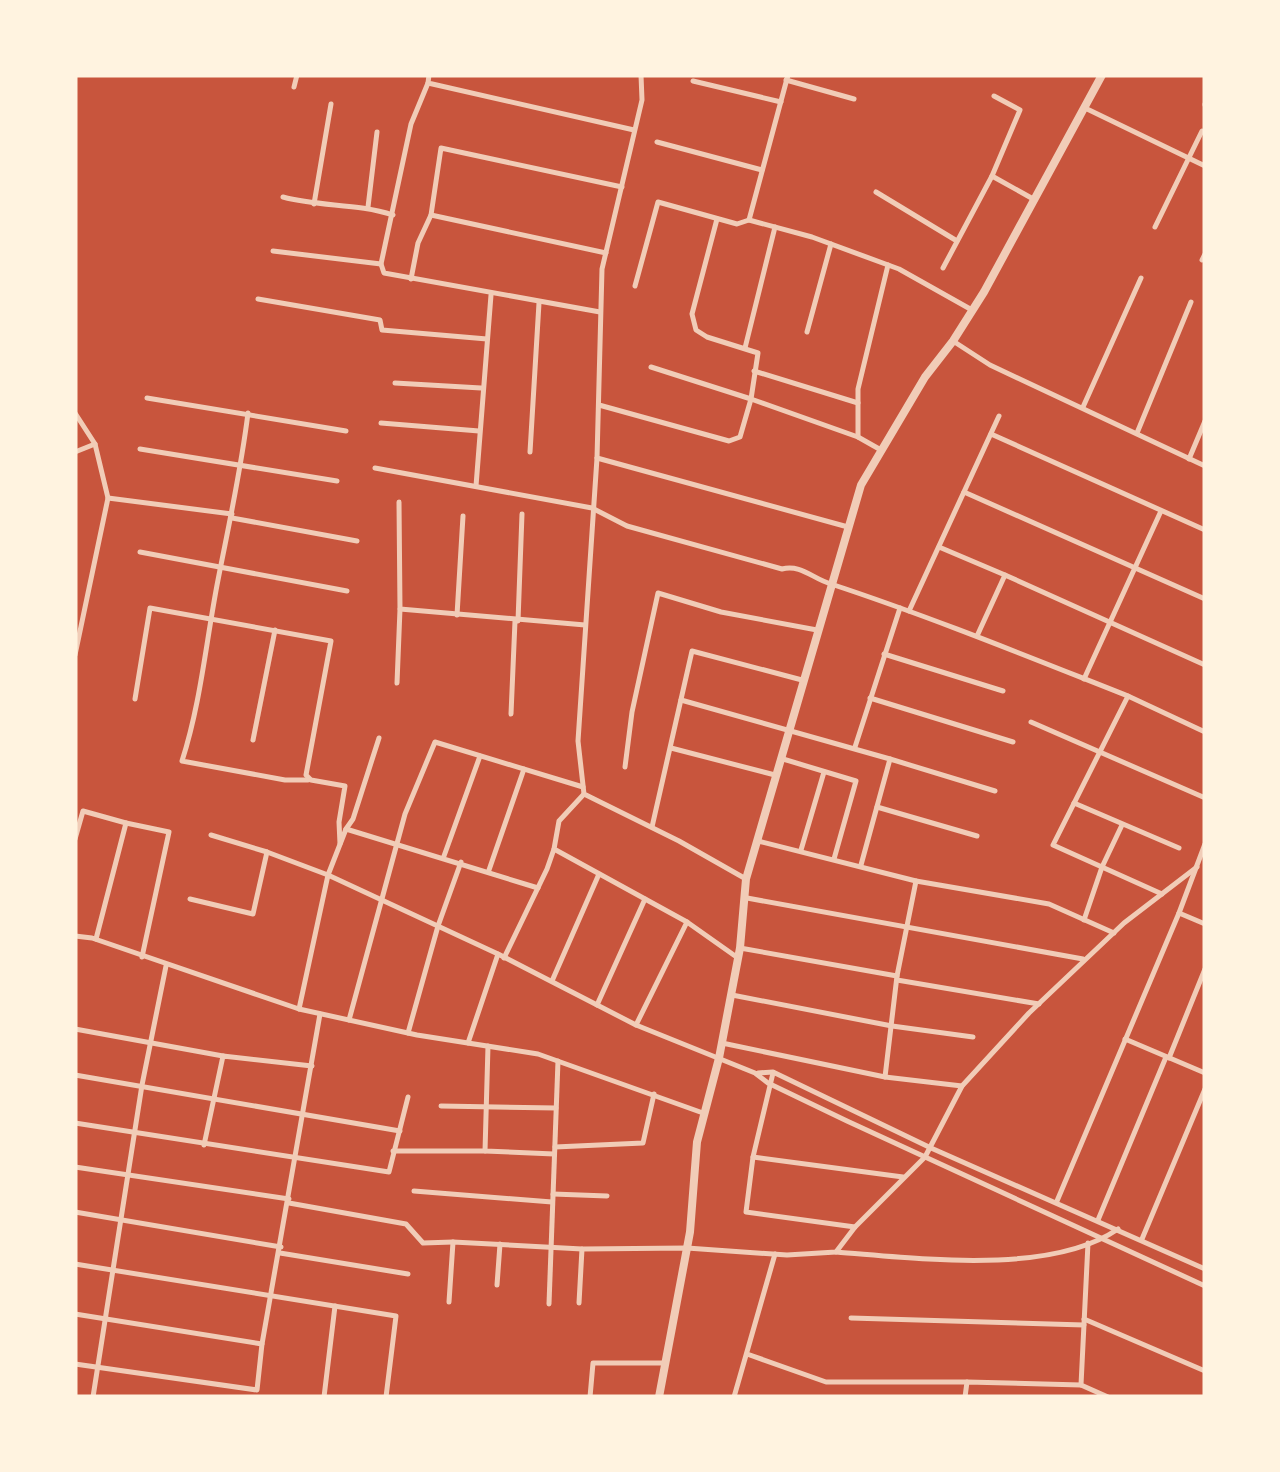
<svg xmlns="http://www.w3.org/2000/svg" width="1280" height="1472" viewBox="0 0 1280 1472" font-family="Arial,sans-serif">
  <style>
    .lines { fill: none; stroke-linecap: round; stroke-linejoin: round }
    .minor { stroke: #f1ccb7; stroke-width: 5 }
    .tertiary { stroke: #f1ccb7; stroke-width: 8 }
  </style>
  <rect width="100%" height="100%" fill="#c8553d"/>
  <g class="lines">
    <g class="minor">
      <polyline points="429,75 428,83 634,130"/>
      <polyline points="641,75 642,100 602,269 597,458 578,741 584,794 679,841 746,879"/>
      <polyline points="788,75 749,220 812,237 899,269 972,310"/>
      <polyline points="786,80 854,99"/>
      <polyline points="693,81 781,102"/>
      <polyline points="428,83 411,124 381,264 384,273 600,312"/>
      <polyline points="294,87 297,75"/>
      <polyline points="994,96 1020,110 992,176 1035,200"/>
      <polyline points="1205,105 1205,104"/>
      <polyline points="1085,108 1205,166"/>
      <polyline points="657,142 762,170"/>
      <polyline points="876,192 957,241"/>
      <path d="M 283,197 C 320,207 357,203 393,215"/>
      <polyline points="314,204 331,104"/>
      <polyline points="368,207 377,132"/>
      <polyline points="431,215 606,253"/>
      <polyline points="717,219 692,314 696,330 707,337 758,353 751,399 858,437"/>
      <polyline points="1155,227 1202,131"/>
      <polyline points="273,251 381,264"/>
      <polyline points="1202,260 1205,254"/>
      <polyline points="943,268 992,176"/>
      <polyline points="411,279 418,243 431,215 441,148 622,187"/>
      <polyline points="635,286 658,202 737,224 749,220"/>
      <polyline points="258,299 380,320 382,330 487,339"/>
      <polyline points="807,332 831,244"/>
      <polyline points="953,341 990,365 1205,466"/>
      <polyline points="745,348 775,227"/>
      <polyline points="754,371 858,403"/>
      <polyline points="395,383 481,388"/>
      <polyline points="147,398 346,431"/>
      <polyline points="599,405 729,441 740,437 751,399 651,367"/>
      <polyline points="1083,407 1141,278"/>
      <polyline points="75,413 95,444 108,498 75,655"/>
      <path d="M 248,413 C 241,470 229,524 218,580 C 206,641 201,702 182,761 L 285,780 L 308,780"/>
      <polyline points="381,423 479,431"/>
      <polyline points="1137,433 1191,302"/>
      <polyline points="991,434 1205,530"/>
      <polyline points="140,449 337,481"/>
      <polyline points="881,450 858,437 858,389 888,265"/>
      <polyline points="75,452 95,444"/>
      <polyline points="530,452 539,303"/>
      <polyline points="597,458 848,527"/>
      <polyline points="1189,459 1205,421"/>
      <path d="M 375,468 L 592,508 L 627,526 L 782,569 C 801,564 813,579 831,584 C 931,617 1029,657 1128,696"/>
      <polyline points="476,486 491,295"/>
      <polyline points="964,492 1205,599"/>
      <polyline points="108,498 232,514"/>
      <polyline points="399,502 400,609 585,625"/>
      <polyline points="232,518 357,541"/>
      <polyline points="939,547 1005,575"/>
      <polyline points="140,552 347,591"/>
      <polyline points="909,611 999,416"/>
      <polyline points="457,615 463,516"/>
      <polyline points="518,621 522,514"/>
      <polyline points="977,636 1005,575 1205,665"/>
      <polyline points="884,654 1003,691"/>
      <polyline points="1084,679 1161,511"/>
      <polyline points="397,683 400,609"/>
      <polyline points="870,698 1013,742"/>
      <polyline points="135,699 150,608 331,641 306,775 311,780 345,786 339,822 340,844"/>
      <polyline points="681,700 890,759 861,865"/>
      <polyline points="511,714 515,621"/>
      <polyline points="1031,722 1203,797"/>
      <polyline points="253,740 275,630"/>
      <polyline points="855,747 900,608"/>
      <polyline points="671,748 775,775"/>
      <polyline points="783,759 856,781 834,859"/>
      <polyline points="890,759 995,791"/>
      <polyline points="625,767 632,712 658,593 721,612 817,630"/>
      <polyline points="584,794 559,821 554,849 687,922 738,958"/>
      <polyline points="1074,803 1179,848"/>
      <polyline points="877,807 977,836"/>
      <polyline points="652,827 692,651 802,680"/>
      <polyline points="346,829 353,819 379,738"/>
      <polyline points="211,835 267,852 328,875 346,829 538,888"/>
      <polyline points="75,839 83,811 126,823"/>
      <polyline points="758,841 916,881 897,976 885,1077"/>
      <polyline points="801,850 824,772"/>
      <polyline points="444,856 480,756"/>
      <polyline points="489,870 524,769"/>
      <polyline points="916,881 1049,904 1114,933"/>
      <polyline points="1162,894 1053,845 1128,696 1205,732"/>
      <polyline points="747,898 1083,959"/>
      <polyline points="190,899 253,914 267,852"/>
      <polyline points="1179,913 1205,844"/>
      <polyline points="1084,920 1102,867 1122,825"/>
      <polyline points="75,936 92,938 299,1009 417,1035 538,1054 703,1113"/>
      <polyline points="96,939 126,823 169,832 142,957"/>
      <polyline points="740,948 897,976"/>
      <polyline points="504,958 547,869 554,849"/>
      <polyline points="897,980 1039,1004"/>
      <polyline points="552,981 599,874"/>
      <polyline points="732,995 892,1026 973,1037"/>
      <polyline points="597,1005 645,899"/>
      <polyline points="299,1009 328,875 498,954 636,1025 755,1073 768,1083 847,1121 1205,1286"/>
      <polyline points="349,1020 405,814 435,742 583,787"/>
      <polyline points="636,1025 687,922"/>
      <polyline points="75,1029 223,1056"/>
      <polyline points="408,1033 438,926 461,862"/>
      <polyline points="1125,1039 1205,1073"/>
      <polyline points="468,1043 498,954"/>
      <polyline points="722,1043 885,1077 962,1086"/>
      <polyline points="488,1046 485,1151 554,1154"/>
      <polyline points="1169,1058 1205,969"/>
      <polyline points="758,1073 773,1072 931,1148 1205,1269"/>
      <polyline points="773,1073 753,1157 746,1212 855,1227"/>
      <polyline points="75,1075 400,1131"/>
      <polyline points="441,1106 556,1108"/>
      <polyline points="75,1123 389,1172 408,1097"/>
      <polyline points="204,1145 223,1056 312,1066"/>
      <polyline points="555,1147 643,1143 654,1094"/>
      <polyline points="393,1151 485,1151"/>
      <polyline points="753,1157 903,1177"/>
      <polyline points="75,1167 289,1199"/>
      <polyline points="414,1191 552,1202"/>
      <polyline points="553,1194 607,1196"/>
      <polyline points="1057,1201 1179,913 1205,924"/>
      <polyline points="289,1203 406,1224 423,1243 453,1242"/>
      <polyline points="75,1212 281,1247"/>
      <polyline points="1098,1220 1166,1057"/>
      <polyline points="1142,1239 1205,1089"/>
      <polyline points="1088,1243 1081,1385 1108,1397"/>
      <path d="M 836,1252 C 915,1258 1050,1276 1118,1229"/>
      <polyline points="280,1253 408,1274"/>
      <polyline points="75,1264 396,1316 386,1397"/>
      <polyline points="497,1285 500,1244"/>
      <polyline points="449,1302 453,1242 582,1249"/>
      <polyline points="579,1303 582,1249 687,1248 787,1255 836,1252 855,1227 925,1157 962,1086 1029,1013 1124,923 1197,867"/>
      <polyline points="549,1304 558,1061"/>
      <polyline points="75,1314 262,1344"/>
      <polyline points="851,1318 1084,1325"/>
      <polyline points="1084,1319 1205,1371"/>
      <polyline points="747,1354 826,1382 967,1382"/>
      <polyline points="75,1364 257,1390 262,1344 320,1014"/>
      <polyline points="93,1397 142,1085 166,966"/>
      <polyline points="324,1397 335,1306"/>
      <polyline points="590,1397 593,1363 664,1363"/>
      <polyline points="734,1397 775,1254"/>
      <polyline points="965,1397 967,1382 1081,1385"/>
    </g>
    <polyline class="tertiary" points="659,1397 690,1232 697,1142 719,1058 740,948 746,879 861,485 925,377 953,341 984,292 1102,75"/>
  </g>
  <rect width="1280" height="1472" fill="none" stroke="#fff3e0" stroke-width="155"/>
</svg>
